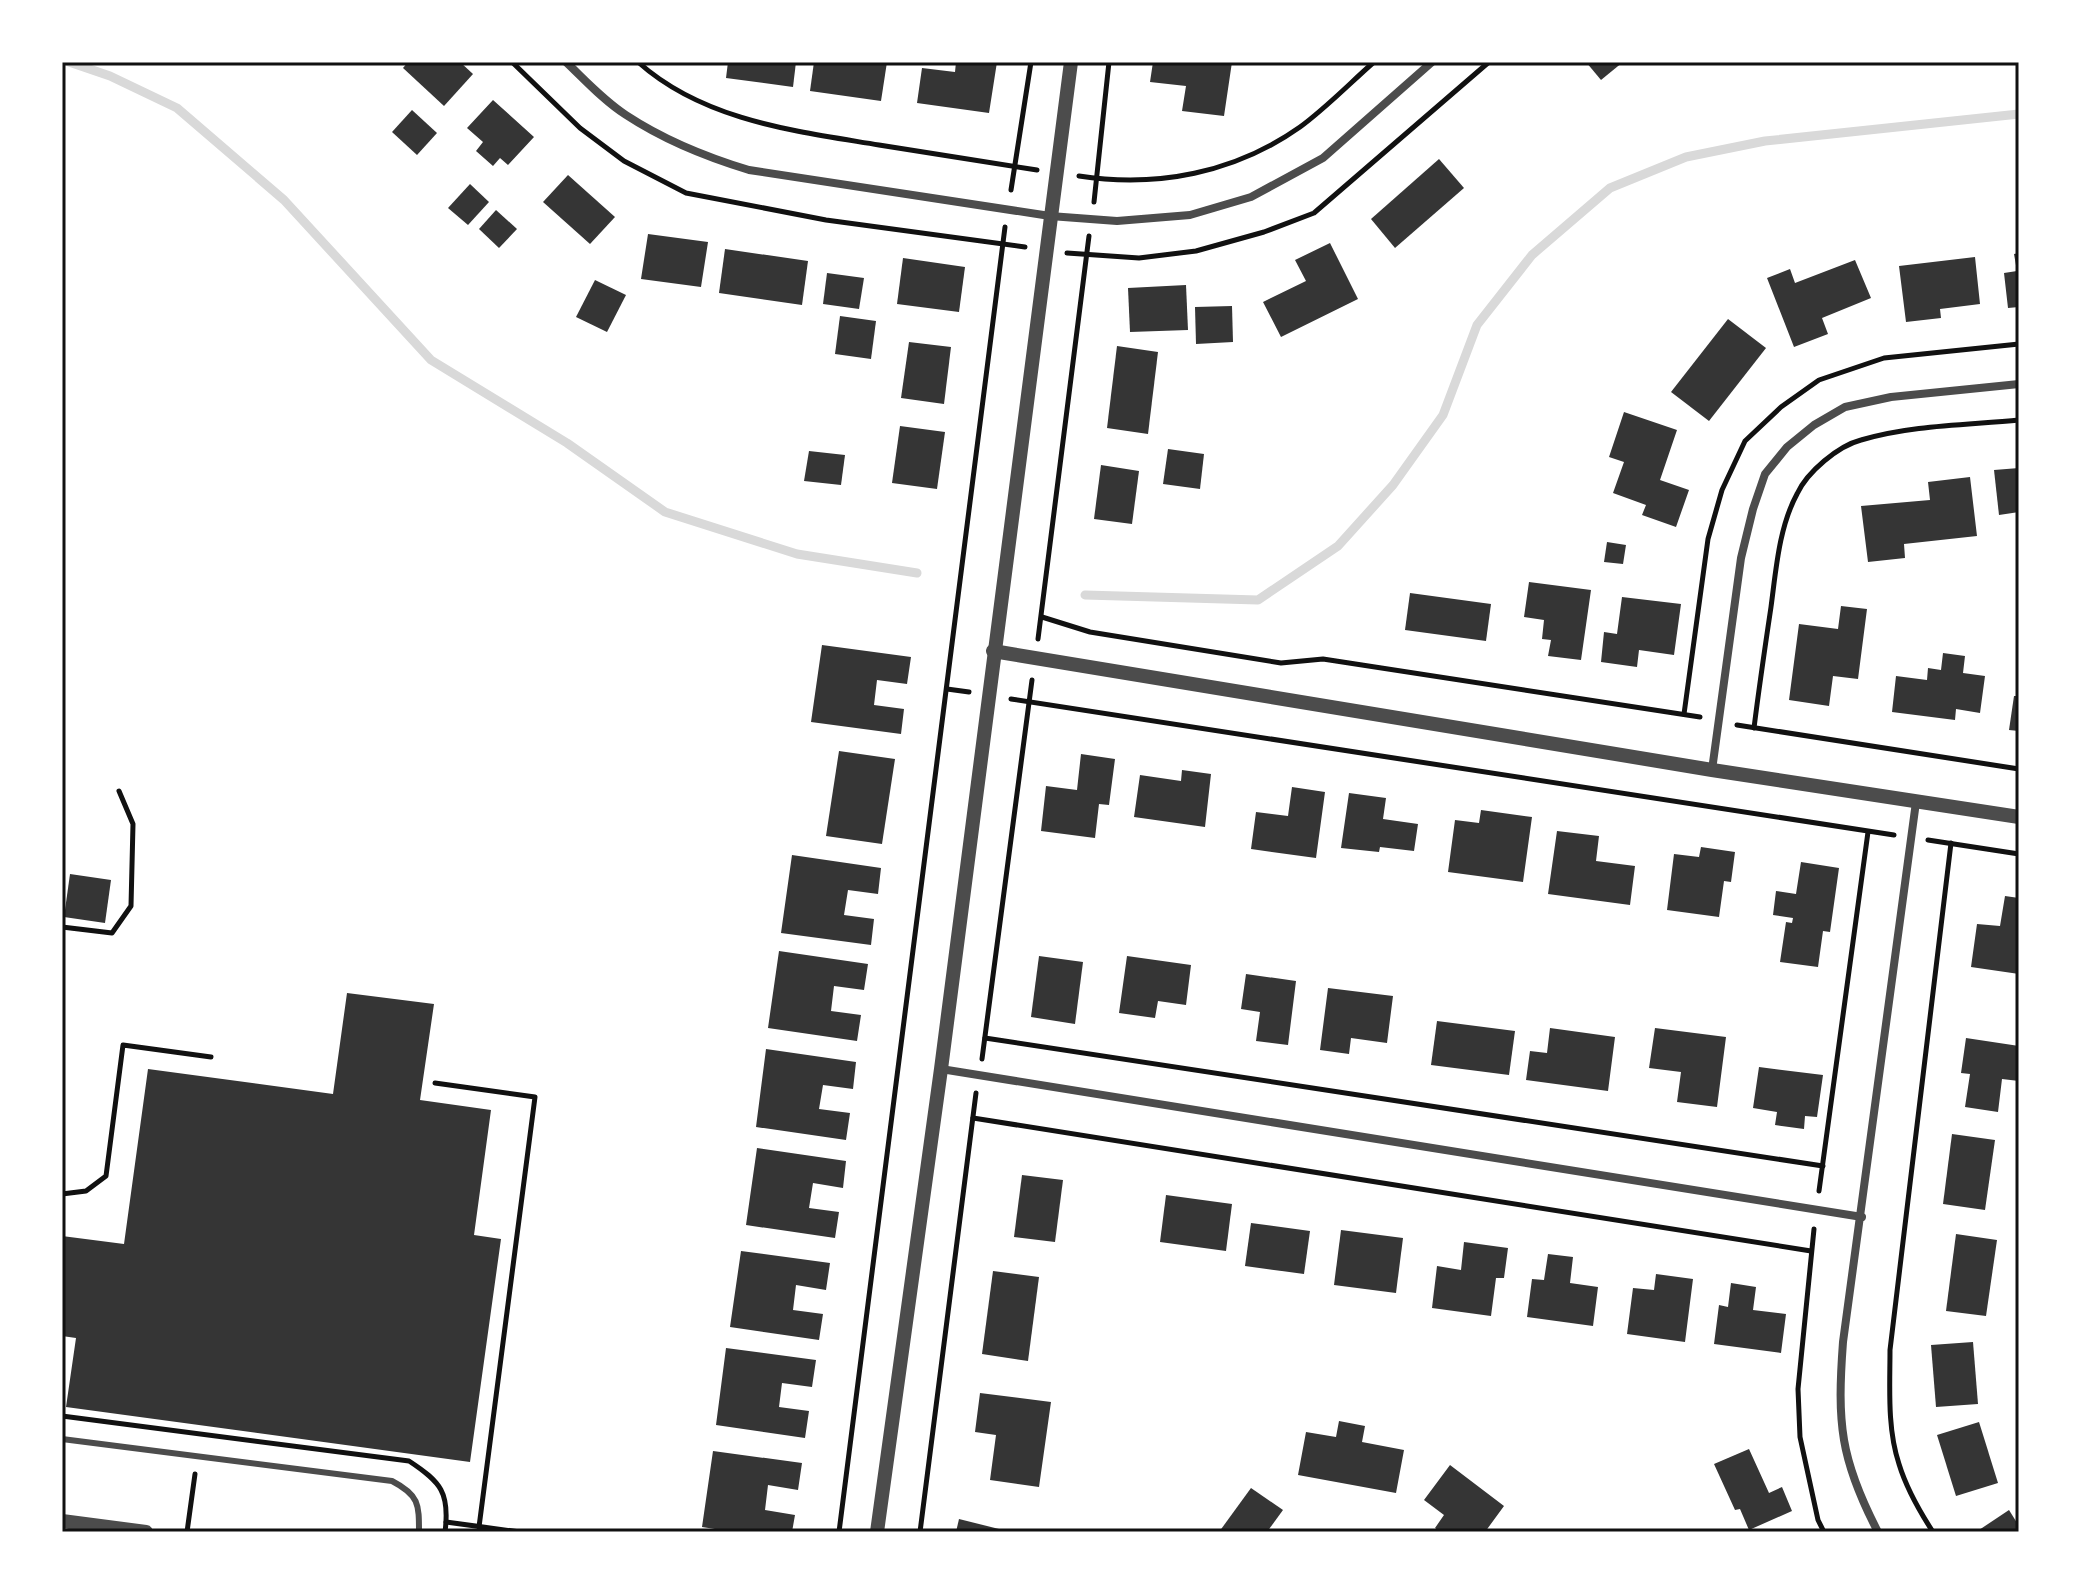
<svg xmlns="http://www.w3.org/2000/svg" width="2081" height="1594" viewBox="0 0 2081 1594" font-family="'Noto Sans',sans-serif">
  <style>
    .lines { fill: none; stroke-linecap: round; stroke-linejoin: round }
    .stream { stroke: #d9d9d9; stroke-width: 9 }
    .building { fill: #353535 }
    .path { stroke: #111; stroke-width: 5 }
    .service { stroke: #4c4c4c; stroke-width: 6 }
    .minor { stroke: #4c4c4c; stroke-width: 8 }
    .tertiary { stroke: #4c4c4c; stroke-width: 14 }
    .neatline { fill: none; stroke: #111; stroke-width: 3 }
  </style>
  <rect width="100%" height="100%" fill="#fff"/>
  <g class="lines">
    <g class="stream">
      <polyline points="69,62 110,76 177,108 284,200 431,360 567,443 665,512 797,554 917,573"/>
      <polyline points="1085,595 1258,600 1338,546 1393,485 1443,415 1477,325 1532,255 1610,188 1686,157 1765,141 2019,114"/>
    </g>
  </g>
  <g class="building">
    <polygon points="408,62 460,62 473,74 444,106 403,68"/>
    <polygon points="728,62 796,62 793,87 726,78"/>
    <polygon points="814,62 887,62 881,101 810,91"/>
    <polygon points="956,62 997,62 989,113 917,103 922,68 955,72"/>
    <polygon points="1153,62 1232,62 1224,116 1182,111 1186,86 1150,82"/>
    <polygon points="1586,62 1623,62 1601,80"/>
    <polygon points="493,100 534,137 508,165 500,158 493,166 476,151 483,142 467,128"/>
    <polygon points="412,110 437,133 417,155 392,132"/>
    <polygon points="1439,159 1464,188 1395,248 1371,219"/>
    <polygon points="568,175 615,217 590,244 543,202"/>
    <polygon points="470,184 489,202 468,225 448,208"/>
    <polygon points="496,210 517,229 499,248 479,229"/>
    <polygon points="648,234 708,242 701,287 641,279"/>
    <polygon points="1330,243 1358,299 1281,337 1263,302 1306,281 1295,260"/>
    <polygon points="725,249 808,261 802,305 719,293"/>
    <polygon points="2019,253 2019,307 2008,308 2004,273 2017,271 2014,254"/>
    <polygon points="1975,257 1980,304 1940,309 1941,318 1906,322 1899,266"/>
    <polygon points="903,258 965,267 959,312 897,304"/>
    <polygon points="1855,260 1871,298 1822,318 1828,334 1794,347 1767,278 1790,269 1795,283"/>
    <polygon points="827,273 864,278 859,309 823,304"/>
    <polygon points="595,280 626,295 607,332 576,317"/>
    <polygon points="1186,285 1188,330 1130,332 1128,288"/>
    <polygon points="1232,306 1233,342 1196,344 1195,307"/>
    <polygon points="840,316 876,321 871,359 835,354"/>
    <polygon points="1728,319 1766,348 1709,421 1671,392"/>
    <polygon points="909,342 951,347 944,404 901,398"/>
    <polygon points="1117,346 1158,352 1148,434 1107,428"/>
    <polygon points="1624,412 1677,430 1660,480 1689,490 1676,527 1642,515 1646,505 1613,493 1624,462 1609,457"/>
    <polygon points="900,426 945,432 937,489 892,483"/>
    <polygon points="1168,449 1204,454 1200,489 1163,484"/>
    <polygon points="809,451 845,455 841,485 804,481"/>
    <polygon points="1101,465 1139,471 1132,524 1094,519"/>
    <polygon points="2019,468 2019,512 1999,515 1994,470"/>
    <polygon points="1970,477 1977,536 1904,544 1905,558 1868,562 1861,506 1930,500 1928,482"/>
    <polygon points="1607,542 1626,545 1623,564 1604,562"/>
    <polygon points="1529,582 1591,590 1581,660 1548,656 1551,640 1542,639 1544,620 1524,617"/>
    <polygon points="1410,593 1491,604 1486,641 1405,630"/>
    <polygon points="1622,597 1681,604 1674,655 1639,650 1637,667 1601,662 1604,632 1617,634"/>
    <polygon points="1841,606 1867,609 1858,679 1833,676 1829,706 1789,700 1799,624 1838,629"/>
    <polygon points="822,645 911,657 907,684 877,680 874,705 904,709 901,734 811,722"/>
    <polygon points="1943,653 1965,656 1963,673 1985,676 1980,713 1956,709 1955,720 1892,712 1896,676 1927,680 1928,668 1941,670"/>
    <polygon points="2014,696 2019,696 2019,731 2009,730"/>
    <polygon points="839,751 895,759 882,844 826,836"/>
    <polygon points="1081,754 1115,759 1109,805 1099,804 1095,838 1041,831 1046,786 1077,790"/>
    <polygon points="1182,770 1211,774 1205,827 1134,817 1140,775 1181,781"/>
    <polygon points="1292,787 1325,792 1316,858 1251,849 1256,812 1288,816"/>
    <polygon points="1349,793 1386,798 1383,819 1418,824 1414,851 1380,847 1379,852 1341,848"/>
    <polygon points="1481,810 1532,817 1523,882 1448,872 1455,820 1479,823"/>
    <polygon points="1557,831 1599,836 1596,861 1635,866 1630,905 1548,894"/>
    <polygon points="1701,847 1735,852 1731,882 1724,881 1719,917 1667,910 1674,854 1699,857"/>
    <polygon points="792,855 881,868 878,894 848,890 844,915 874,919 871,945 781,933"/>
    <polygon points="1801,862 1839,868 1830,932 1823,931 1818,967 1780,962 1786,922 1792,923 1793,918 1773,915 1776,891 1796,894"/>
    <polygon points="70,874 111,880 105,923 64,917"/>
    <polygon points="2005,896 2019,898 2019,974 1971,967 1977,924 2000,926"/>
    <polygon points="779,951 868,964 864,990 834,986 831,1011 861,1015 857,1041 768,1028"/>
    <polygon points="1039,956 1083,962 1075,1024 1031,1017"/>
    <polygon points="1127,956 1191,965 1186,1005 1158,1001 1155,1018 1119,1013"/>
    <polygon points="1246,974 1296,981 1288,1045 1256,1041 1260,1012 1241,1009"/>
    <polygon points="1328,988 1393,996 1387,1043 1351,1038 1349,1054 1320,1050"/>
    <polygon points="347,993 434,1004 420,1100 491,1110 474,1235 501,1239 470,1462 66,1407 76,1338 62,1336 62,1236 124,1244 148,1069 333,1094"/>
    <polygon points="1437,1021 1515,1031 1509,1075 1431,1065"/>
    <polygon points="1550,1028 1615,1037 1608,1091 1526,1080 1530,1051 1547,1053"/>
    <polygon points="1655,1028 1726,1037 1717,1107 1677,1102 1681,1072 1649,1068"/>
    <polygon points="1966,1038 2019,1046 2019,1081 2002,1079 1998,1112 1965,1107 1970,1074 1961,1073"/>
    <polygon points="766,1049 856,1062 853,1089 823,1085 819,1109 850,1113 846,1140 756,1127"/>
    <polygon points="1759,1067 1823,1075 1817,1117 1805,1116 1804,1129 1775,1125 1777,1112 1753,1108"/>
    <polygon points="1952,1134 1995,1140 1985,1210 1943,1204"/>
    <polygon points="757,1148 846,1161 843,1188 813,1183 809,1208 839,1212 835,1238 746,1225"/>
    <polygon points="1022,1175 1063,1180 1055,1242 1014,1237"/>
    <polygon points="1166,1195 1232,1204 1226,1251 1160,1242"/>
    <polygon points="1251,1223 1310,1231 1304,1274 1245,1266"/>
    <polygon points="1341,1230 1403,1238 1396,1293 1334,1285"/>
    <polygon points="1956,1234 1997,1240 1986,1316 1946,1311"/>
    <polygon points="1464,1242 1508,1248 1504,1278 1496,1278 1491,1316 1432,1308 1437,1266 1461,1270"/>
    <polygon points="741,1251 830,1263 826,1290 796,1285 793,1310 823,1314 819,1340 730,1327"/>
    <polygon points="1548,1254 1573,1257 1570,1283 1598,1287 1593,1326 1527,1317 1532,1279 1544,1280"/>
    <polygon points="993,1271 1039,1277 1028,1361 982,1354"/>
    <polygon points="1656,1274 1693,1279 1685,1342 1627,1334 1633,1288 1654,1290"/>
    <polygon points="1731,1283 1756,1287 1753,1310 1786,1314 1781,1353 1714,1344 1719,1305 1728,1307"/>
    <polygon points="1973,1342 1978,1404 1936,1407 1931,1345"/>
    <polygon points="726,1348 816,1360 812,1387 782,1383 779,1407 809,1411 805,1438 716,1425"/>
    <polygon points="980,1393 1051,1402 1039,1487 990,1480 996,1435 975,1432"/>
    <polygon points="1339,1421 1365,1426 1362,1442 1404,1450 1396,1493 1298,1475 1306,1432 1336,1437"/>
    <polygon points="1979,1422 1998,1483 1956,1496 1937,1435"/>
    <polygon points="1749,1449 1769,1493 1782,1487 1792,1511 1749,1530 1740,1509 1735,1510 1714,1464"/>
    <polygon points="713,1451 802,1463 798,1490 768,1485 765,1510 795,1515 792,1532 734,1532 702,1527"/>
    <polygon points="1450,1465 1504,1506 1485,1532 1440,1532 1435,1528 1444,1515 1424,1500"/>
    <polygon points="1251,1488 1283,1510 1267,1532 1219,1532"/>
    <polygon points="2009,1510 2019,1526 2019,1532 1976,1532"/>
    <polygon points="959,1519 1007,1531 1007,1532 956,1532"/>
  </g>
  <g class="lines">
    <g class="path">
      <polyline points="512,62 580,128 624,161 686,193 826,220 1025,247"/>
      <path d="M 638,62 C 704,121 795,131 879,145 C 932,153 984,162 1037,170"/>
      <path d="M 1079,176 C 1157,188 1235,173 1300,127 C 1326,108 1350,83 1374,62"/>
      <polyline points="1011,190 1031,62"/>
      <polyline points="1094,202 1109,62"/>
      <polyline points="1067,253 1139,258 1196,251 1264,232 1314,213 1489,62"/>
      <polyline points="1042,617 1090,632 1281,663 1323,659 1700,717"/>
      <polyline points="1038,639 1089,236"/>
      <polyline points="947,689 969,692"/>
      <polyline points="1011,699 1894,835"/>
      <polyline points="1684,714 1708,539 1722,490 1745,441 1781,407 1819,380 1884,358 2019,344"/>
      <polyline points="1737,725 2019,769"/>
      <path d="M 1754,728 C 1759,688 1765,647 1771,607 C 1776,570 1779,527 1797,494 C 1807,472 1838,446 1861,440 C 1911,425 1967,425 2019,420"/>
      <polyline points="1928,840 2019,854"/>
      <polyline points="62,927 112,933 131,906 133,824 119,791"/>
      <polyline points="985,1038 1823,1166"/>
      <polyline points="982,1059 1032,680"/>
      <polyline points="435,1083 535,1097 479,1527"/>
      <polyline points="973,1118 1811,1251"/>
      <polyline points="1819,1191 1868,832"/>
      <polyline points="62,1194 86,1191 106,1176 123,1045 211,1057"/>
      <polyline points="1814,1229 1798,1389 1800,1437 1818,1520 1824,1532"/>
      <path d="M 62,1416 L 409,1461 C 441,1482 450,1493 445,1532"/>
      <polyline points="446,1522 520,1532"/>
      <polyline points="187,1532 195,1474"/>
      <polyline points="839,1532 1005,227"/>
      <polyline points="920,1532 976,1093"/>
      <path d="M 1933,1532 C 1920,1512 1906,1487 1899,1464 C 1887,1428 1890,1387 1890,1350 L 1951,843"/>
    </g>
    <path class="service" d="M 62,1439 L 392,1481 C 419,1495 419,1504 419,1532"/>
    <g class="minor">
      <path d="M 566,62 C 585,80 604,101 626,115 C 664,140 706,157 749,170 L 1050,216 L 1117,221 L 1190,215 L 1251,197 L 1323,158 L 1432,62"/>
      <polyline points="1712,770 1741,558 1753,509 1765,474 1787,447 1814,425 1845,407 1891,397 2019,384"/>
      <polyline points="941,1069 1862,1217"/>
      <path d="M 1878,1532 C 1840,1459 1837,1423 1843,1342 L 1916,802"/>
    </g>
    <g class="tertiary">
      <polyline points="993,651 1712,770 2019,817"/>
      <polyline points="62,1521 146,1532"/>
      <polyline points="877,1532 941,1069 1071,62"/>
    </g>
  </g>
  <rect width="2081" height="1594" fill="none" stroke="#ffffff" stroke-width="128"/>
  <rect x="64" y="64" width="1953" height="1466" class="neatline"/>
</svg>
